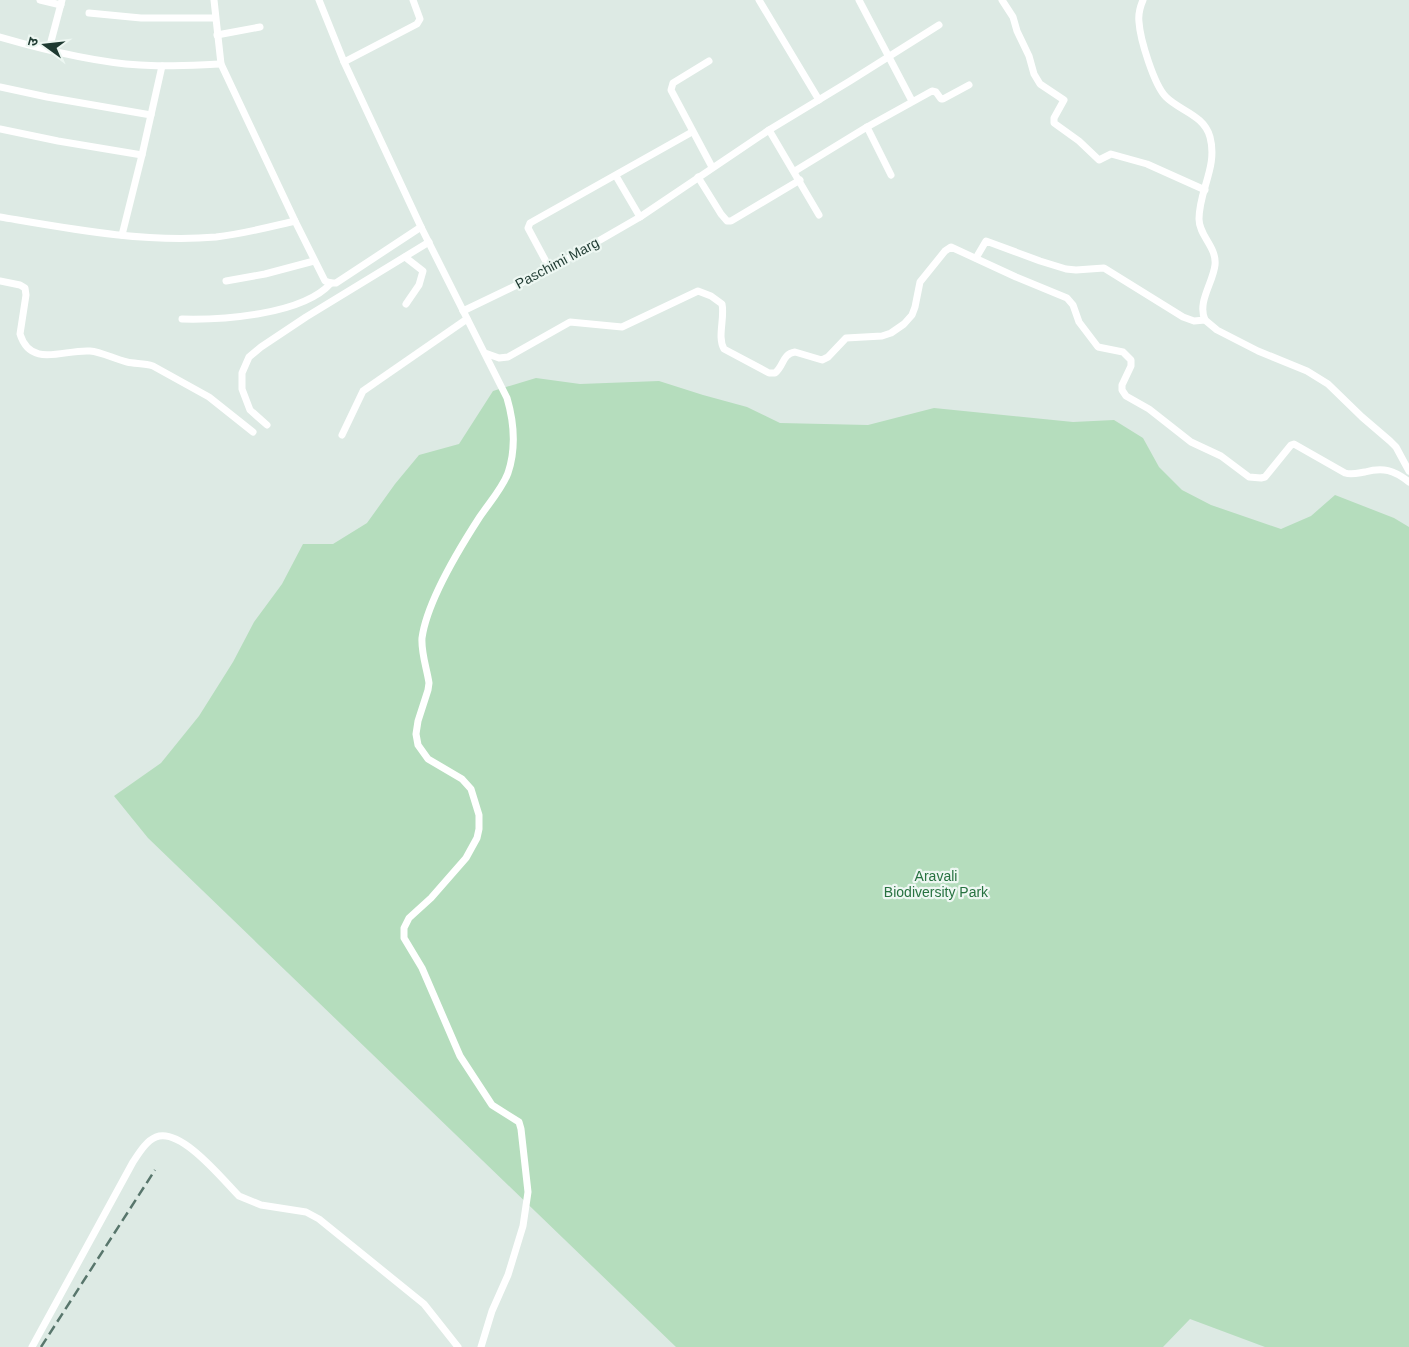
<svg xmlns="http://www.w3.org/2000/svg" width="1409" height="1347" viewBox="0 0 1409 1347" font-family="Arial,'Noto Sans Devanagari',sans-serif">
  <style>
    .green { fill: #b5ddbd }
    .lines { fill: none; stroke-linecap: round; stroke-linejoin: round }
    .minor { stroke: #fff; stroke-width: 7 }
    .rail { stroke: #58766c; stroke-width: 2.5; stroke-dasharray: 10 5; stroke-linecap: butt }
    .labels { text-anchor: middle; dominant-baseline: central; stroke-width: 4.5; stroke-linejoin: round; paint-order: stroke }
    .street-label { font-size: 14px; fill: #1e3a31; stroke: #edf7f2 }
    .park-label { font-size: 14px; fill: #277240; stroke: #edf7f2 }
  </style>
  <rect width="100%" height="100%" fill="#ddeae4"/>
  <polygon class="green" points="536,378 580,384 659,381 703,395 747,407 780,423 868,425 934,408 1073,422 1114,420 1143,438 1159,467 1182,490 1211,505 1281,529 1311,516 1335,495 1394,518 1409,527 1409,1347 1265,1347 1190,1319 1163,1347 676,1347 148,838 114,796 161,763 199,716 233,662 254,622 282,584 303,544 333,544 367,523 395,484 419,455 459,444 493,391"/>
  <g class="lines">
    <g class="minor">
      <polyline points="40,0 61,5"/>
      <polyline points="214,0 221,64 295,221 325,281 331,283 336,283 421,227"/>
      <path d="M 319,0 L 344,62 L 421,227 L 507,398 C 514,422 516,449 508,473 C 502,489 489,503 479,518 C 459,549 427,601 422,638 C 421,653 427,669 429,683 L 428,690 L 418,721 L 416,734 L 418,745 L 428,759 L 462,779 L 471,789 L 479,815 L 479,829 L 477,838 L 466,858 L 431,898 L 409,918 L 404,928 L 404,938 L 422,968 L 460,1056 L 492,1105 L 519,1122 L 521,1129 L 528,1192 L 523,1226 L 508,1275 L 492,1311 L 481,1347"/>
      <polyline points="759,0 819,100"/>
      <polyline points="859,0 912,101"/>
      <polyline points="1002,0 1013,17 1017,31 1029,56 1034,74 1040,84 1064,100 1054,118 1054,123 1079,141 1099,160 1111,154 1147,164 1205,190"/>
      <path d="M 1143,0 C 1140,7 1138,14 1139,22 C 1140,39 1154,85 1166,97 C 1180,111 1204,115 1210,137 C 1218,167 1199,190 1199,219 C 1199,236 1217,247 1215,265 C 1213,283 1197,302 1205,320 L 1217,330 L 1258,351 L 1307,371 L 1328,384 L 1362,417 L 1390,441 L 1396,447 L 1409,471"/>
      <polyline points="89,13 141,18 215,18"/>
      <polyline points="217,35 260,27"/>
      <path d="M 0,37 C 45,50 93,62 140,65 C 167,67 194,65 221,64"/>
      <polyline points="49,49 62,0"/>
      <polyline points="709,61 673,83 671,90 712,167"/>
      <polyline points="344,62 417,24 420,19 413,0"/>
      <polyline points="0,87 47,97 151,115"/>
      <polyline points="867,127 891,175"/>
      <polyline points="0,129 58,141 142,155"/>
      <polyline points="769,130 819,215"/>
      <polyline points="795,171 867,127 932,91 936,92 941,99 943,99 969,85"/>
      <polyline points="616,176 640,217"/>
      <polyline points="698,177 721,214 727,221 731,221 800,180"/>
      <path d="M 0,217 C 71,229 144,243 216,237 C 243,234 269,227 295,221"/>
      <polyline points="122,235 142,155 162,66"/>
      <polyline points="405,257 423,271 419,285 406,304"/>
      <polyline points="976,258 986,241 1040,261 1066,269 1076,270 1104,268 1183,317 1194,321 1205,320"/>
      <polyline points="550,269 528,228 530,223 692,132"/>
      <path d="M 0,281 L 20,285 L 25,288 L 26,295 L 20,334 C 31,369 64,349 90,351 C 102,352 114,359 127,362 C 135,364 144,363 153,366 L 209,397 L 253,432"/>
      <polyline points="226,281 265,274 314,261"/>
      <polyline points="463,311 550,269 640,217 769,130 850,81 939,25"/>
      <path d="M 182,319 C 222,320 303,315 331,283"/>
      <path d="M 485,353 L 499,358 L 508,357 L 570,322 L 622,327 L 698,291 L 711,296 L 722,304 C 725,318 717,337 724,349 L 769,373 L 775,373 C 784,366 782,354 795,352 L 822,360 L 828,357 L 846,338 L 882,336 L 891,333 L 904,324 L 912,315 L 915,307 L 920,282 L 945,251 L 951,247 L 1016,277 L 1067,298 L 1073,305 L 1079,322 L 1098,347 L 1123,352 L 1131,360 L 1131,366 L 1122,385 L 1122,390 L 1126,396 L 1149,409 L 1191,442 L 1221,456 L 1249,477 L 1261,478 L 1265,477 L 1291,445 L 1294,444 L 1345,473 C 1352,475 1358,473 1365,472 C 1383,467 1394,470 1409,482"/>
      <polyline points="267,425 250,410 242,389 242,373 249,357 261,347 306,317 429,242"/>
      <polyline points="342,435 363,391 467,319"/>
      <path d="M 32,1347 L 133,1162 C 139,1153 146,1141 156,1137 C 181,1127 223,1180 239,1196 L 261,1205 L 306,1212 L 319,1219 L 424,1304 L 458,1347"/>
    </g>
    <polyline class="rail" points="41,1347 155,1170"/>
  </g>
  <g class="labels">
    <g class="street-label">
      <text transform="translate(557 263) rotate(-28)">Paschimi Marg</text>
    </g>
    <g class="park-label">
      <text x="936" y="876">Aravali<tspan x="936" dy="16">Biodiversity Park</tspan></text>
    </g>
  </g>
  <g transform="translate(45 45) rotate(285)" stroke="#edf7f2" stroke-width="4" paint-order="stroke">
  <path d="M0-4L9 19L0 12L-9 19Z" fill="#1e3a31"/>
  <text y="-8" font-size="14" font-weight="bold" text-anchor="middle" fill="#1e3a31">उ</text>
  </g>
</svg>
